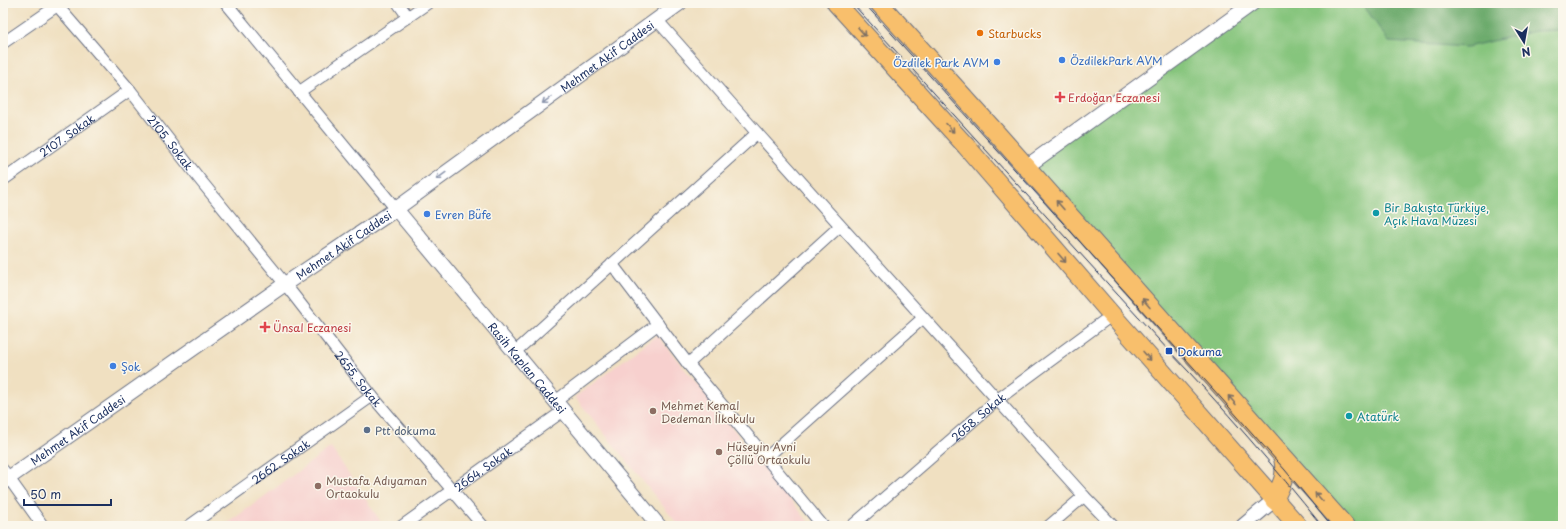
<svg xmlns="http://www.w3.org/2000/svg" width="1566" height="529" viewBox="0 0 1566 529" font-family="'Playpen Sans',sans-serif">
  <style>
    .built { fill: #f7d0ce }
    .green { fill: #86c57d; stroke: #507a6e }
    .forest { fill: #6caa6c; stroke: #446c65 }
    .lines { fill: none; stroke-linecap: round; stroke-linejoin: round }
    .minor-casing { stroke: #666d81; stroke-width: 13 }
    .tertiary-casing { stroke: #666d81; stroke-width: 16 }
    .trunk-casing { stroke: #666d81; stroke-width: 20 }
    .minor { stroke: #fff; stroke-width: 11 }
    .tertiary { stroke: #fff; stroke-width: 14 }
    .trunk { stroke: #f8bf6c; stroke-width: 18 }
    .tram { stroke: #1b2f5e; stroke-width: 1 }
    .oneway { stroke: #7e7064 }
    .oneway2 { stroke: #8d97ae }
    .food-dot { fill: #e8710a; stroke: #fbf7ec; stroke-width: 1.5 }
    .shop-dot { fill: #3f7fe0; stroke: #fbf7ec; stroke-width: 1.5 }
    .health-dot { fill: #e0444e; stroke: #fbf7ec; stroke-width: 1.5 }
    .culture-dot { fill: #0f9aa8; stroke: #fbf7ec; stroke-width: 1.5 }
    .transit-dot { fill: #1a4fb4; stroke: #fbf7ec; stroke-width: 1.5 }
    .education-dot { fill: #8d6e63; stroke: #fbf7ec; stroke-width: 1.5 }
    .service-dot { fill: #5c6f8a; stroke: #fbf7ec; stroke-width: 1.5 }
    .labels { text-anchor: middle; dominant-baseline: central; stroke-width: 3; stroke-linejoin: round; paint-order: stroke }
    .food-label { font-size: 11px; fill: #c56008; stroke: #fbf7ec; text-anchor: start }
    .street-label { font-size: 11px; fill: #1b2f5e; stroke: #fbf7ec }
    .shop-label { font-size: 11px; fill: #366cbe; stroke: #fbf7ec; text-anchor: start }
    .health-label { font-size: 11px; fill: #be3a42; stroke: #fbf7ec; text-anchor: start }
    .culture-label { font-size: 11px; fill: #0d838f; stroke: #fbf7ec; text-anchor: start }
    .transit-label { font-size: 11px; fill: #164399; stroke: #fbf7ec; text-anchor: start }
    .education-label { font-size: 11px; fill: #785e54; stroke: #fbf7ec; text-anchor: start }
    .service-label { font-size: 11px; fill: #4e5e75; stroke: #fbf7ec; text-anchor: start }
  </style>
  <rect width="100%" height="100%" fill="#fbf7ec"/>
  <filter id="ink" filterUnits="userSpaceOnUse"><feTurbulence type="fractalNoise" baseFrequency=".025" numOctaves="2"/><feDisplacementMap in="SourceGraphic" scale="8" xChannelSelector="R" yChannelSelector="G"/><feConvolveMatrix kernelMatrix="1 2 1 2 8 2 1 2 1" color-interpolation-filters="sRGB"/></filter>
  <filter id="wash" filterUnits="userSpaceOnUse"><feTurbulence type="fractalNoise" baseFrequency=".012" numOctaves="4" result="noise"/><feDisplacementMap in="SourceGraphic" scale="16" xChannelSelector="R" yChannelSelector="G"/><feGaussianBlur stdDeviation="0.9" result="paint"/><feColorMatrix in="noise" values="0 0 0 0 0 0 0 0 0 0 0 0 0 0 0 0 0 1.4 0 .05"/><feComposite in="paint" operator="in"/></filter>
  <g filter="url(#wash)">
    <rect width="100%" height="100%" fill="#f0e0c1"/>
    <g class="built">
      <polygon points="657,335 811,525 810,526 679,526 575,397"/>
      <polygon points="331,447 383,525 224,526"/>
    </g>
    <polygon class="green" points="1252,3 1563,3 1563,526 1347,526 1026,167"/>
    <polygon class="forest" points="1362,3 1563,3 1563,30 1535,31 1467,47 1389,42"/>
  </g>
  <g filter="url(#ink)">
    <g class="lines">
      <defs>
        <g id="minor">
          <path id="s1" d="M 55,3 L 130,90 L 201,181 L 285,284 L 372,396 L 483,526"/>
          <polyline points="226,3 396,209"/>
          <polyline points="398,3 408,17"/>
          <polyline points="657,20 757,133 1084,496 1113,526"/>
          <polyline points="3,43 61,3"/>
          <polyline points="299,92 428,3"/>
          <path id="s2" d="M 3,180 L 130,90"/>
          <polyline points="612,264 688,364 823,526"/>
          <polyline points="515,352 757,133"/>
          <polyline points="688,364 840,226"/>
          <polyline points="556,401 658,324"/>
          <polyline points="767,457 923,318"/>
          <polyline points="3,470 43,526"/>
          <path id="s3" d="M 189,526 L 372,396"/>
          <path id="s4" d="M 402,526 L 563,411"/>
          <path id="s5" d="M 852,526 L 997,400 L 1112,315"/>
          <polyline points="1049,526 1084,496"/>
        </g>
        <g id="tertiary">
          <polyline points="1026,167 1253,3"/>
          <path id="s6" d="M 396,209 L 659,526"/>
          <path id="s7" d="M 3,482 L 285,284 L 396,209 L 680,3"/>
          <polyline points="1243,526 1274,500"/>
        </g>
        <g id="trunk">
          <polyline points="836,3 966,146 1112,315 1298,526"/>
          <polyline points="879,3 991,127 1345,526"/>
          <path d="M 1274,500 C 1282,483 1287,477 1283,458"/>
        </g>
      </defs>
      <use href="#minor" class="minor-casing"/>
      <use href="#tertiary" class="tertiary-casing"/>
      <use href="#trunk" class="trunk-casing"/>
      <use href="#minor" class="minor"/>
      <use href="#tertiary" class="tertiary"/>
      <use href="#trunk" class="trunk"/>
      <g class="tram">
        <path d="M 852,3 L 1169,351 C 1223,407 1274,466 1322,526"/>
        <polyline points="864,3 1213,389 1285,470 1331,526"/>
      </g>
    </g>
    <defs><path id="oneway-shaft" d="M-6 0H5M1.5-3L5.5 0L1.5 3" fill="none" stroke-width="1.6" stroke-linecap="round" stroke-linejoin="round"/></defs>
    <g class="oneway">
      <use href="#oneway-shaft" transform="translate(862 32) rotate(48)"/>
      <use href="#oneway-shaft" transform="translate(950 128) rotate(48)"/>
      <use href="#oneway-shaft" transform="translate(1060 205) rotate(-131)"/>
      <use href="#oneway-shaft" transform="translate(1062 258) rotate(49)"/>
      <use href="#oneway-shaft" transform="translate(1146 303) rotate(-131)"/>
      <use href="#oneway-shaft" transform="translate(1147 356) rotate(49)"/>
      <use href="#oneway-shaft" transform="translate(1232 400) rotate(-131)"/>
      <use href="#oneway-shaft" transform="translate(1319 497) rotate(-132)"/>
    </g>
    <g class="oneway2">
      <use href="#oneway-shaft" transform="translate(547 100) rotate(144)"/>
      <use href="#oneway-shaft" transform="translate(441 176) rotate(144)"/>
    </g>
  </g>
  <circle class="food-dot" cx="980" cy="33" r="4"/>
  <g class="shop-dot">
    <circle cx="1062" cy="60" r="4"/>
    <circle cx="997" cy="62" r="4"/>
    <circle cx="427" cy="214" r="4"/>
    <circle cx="113" cy="366" r="4"/>
  </g>
  <g class="health-dot">
    <path d="M1058 91h4v4h4v4h-4v4h-4v-4h-4v-4h4z"/>
    <path d="M263 321h4v4h4v4h-4v4h-4v-4h-4v-4h4z"/>
  </g>
  <g class="culture-dot">
    <circle cx="1376" cy="213" r="4"/>
    <circle cx="1349" cy="416" r="4"/>
  </g>
  <rect class="transit-dot" x="1165" y="347" width="8" height="8" rx="2"/>
  <g class="education-dot">
    <circle cx="653" cy="411" r="4"/>
    <circle cx="719" cy="452" r="4"/>
    <circle cx="318" cy="486" r="4"/>
  </g>
  <circle class="service-dot" cx="367" cy="430" r="4"/>
  <g class="labels">
    <g class="food-label">
      <text x="988" y="33">Starbucks</text>
    </g>
    <g class="street-label">
      <text stroke="none"><textPath href="#s7" startOffset="739">Mehmet Akif Caddesi</textPath></text>
      <text stroke="none"><textPath href="#s2" startOffset="78">2107. Sokak</textPath></text>
      <text stroke="none"><textPath href="#s1" startOffset="181">2105. Sokak</textPath></text>
      <text stroke="none"><textPath href="#s7" startOffset="415">Mehmet Akif Caddesi</textPath></text>
      <text stroke="none"><textPath href="#s6" startOffset="206">Rasih Kaplan Caddesi</textPath></text>
      <text stroke="none"><textPath href="#s1" startOffset="483">2655. Sokak</textPath></text>
      <text stroke="none"><textPath href="#s5" startOffset="167">2658. Sokak</textPath></text>
      <text stroke="none"><textPath href="#s7" startOffset="91">Mehmet Akif Caddesi</textPath></text>
      <text stroke="none"><textPath href="#s3" startOffset="112">2662. Sokak</textPath></text>
      <text stroke="none"><textPath href="#s4" startOffset="99">2664. Sokak</textPath></text>
    </g>
    <g class="shop-label">
      <text x="1070" y="60">ÖzdilekPark AVM</text>
      <text x="989" y="62" text-anchor="end">Özdilek Park AVM</text>
      <text x="435" y="214">Evren Büfe</text>
      <text x="121" y="366">Şok</text>
    </g>
    <g class="health-label">
      <text x="1068" y="97">Erdoğan Eczanesi</text>
      <text x="273" y="327">Ünsal Eczanesi</text>
    </g>
    <g class="culture-label">
      <text x="1384" y="207">Bir Bakışta Türkiye,<tspan x="1384" dy="13">Açık Hava Müzesi</tspan></text>
      <text x="1357" y="416">Atatürk</text>
    </g>
    <g class="transit-label">
      <text x="1177" y="351">Dokuma</text>
    </g>
    <g class="education-label">
      <text x="661" y="405">Mehmet Kemal<tspan x="661" dy="13">Dedeman İlkokulu</tspan></text>
      <text x="727" y="446">Hüseyin Avni<tspan x="727" dy="13">Çöllü Ortaokulu</tspan></text>
      <text x="326" y="480">Mustafa Adıyaman<tspan x="326" dy="13">Ortaokulu</tspan></text>
    </g>
    <g class="service-label">
      <text x="375" y="430">Ptt dokuma</text>
    </g>
  </g>
  <rect width="1566" height="529" fill="none" stroke="#fbf7ec" stroke-width="16"/>
  <g transform="translate(1524 42) rotate(169)" stroke="#fbf7ec" stroke-width="3" paint-order="stroke">
  <path d="M0-3L7 15L0 10L-7 15Z" fill="#1b2f5e"/>
  <text y="-6" font-size="11" font-weight="bold" text-anchor="middle" fill="#1b2f5e">N</text>
  </g>
  <path d="M24 499v6h87v-6" fill="none" stroke="#1b2f5e" stroke-width="2"/>
  <text x="30" y="499" font-size="12" fill="#1b2f5e" stroke="#fbf7ec" stroke-width="3" paint-order="stroke">50 m</text>
</svg>
